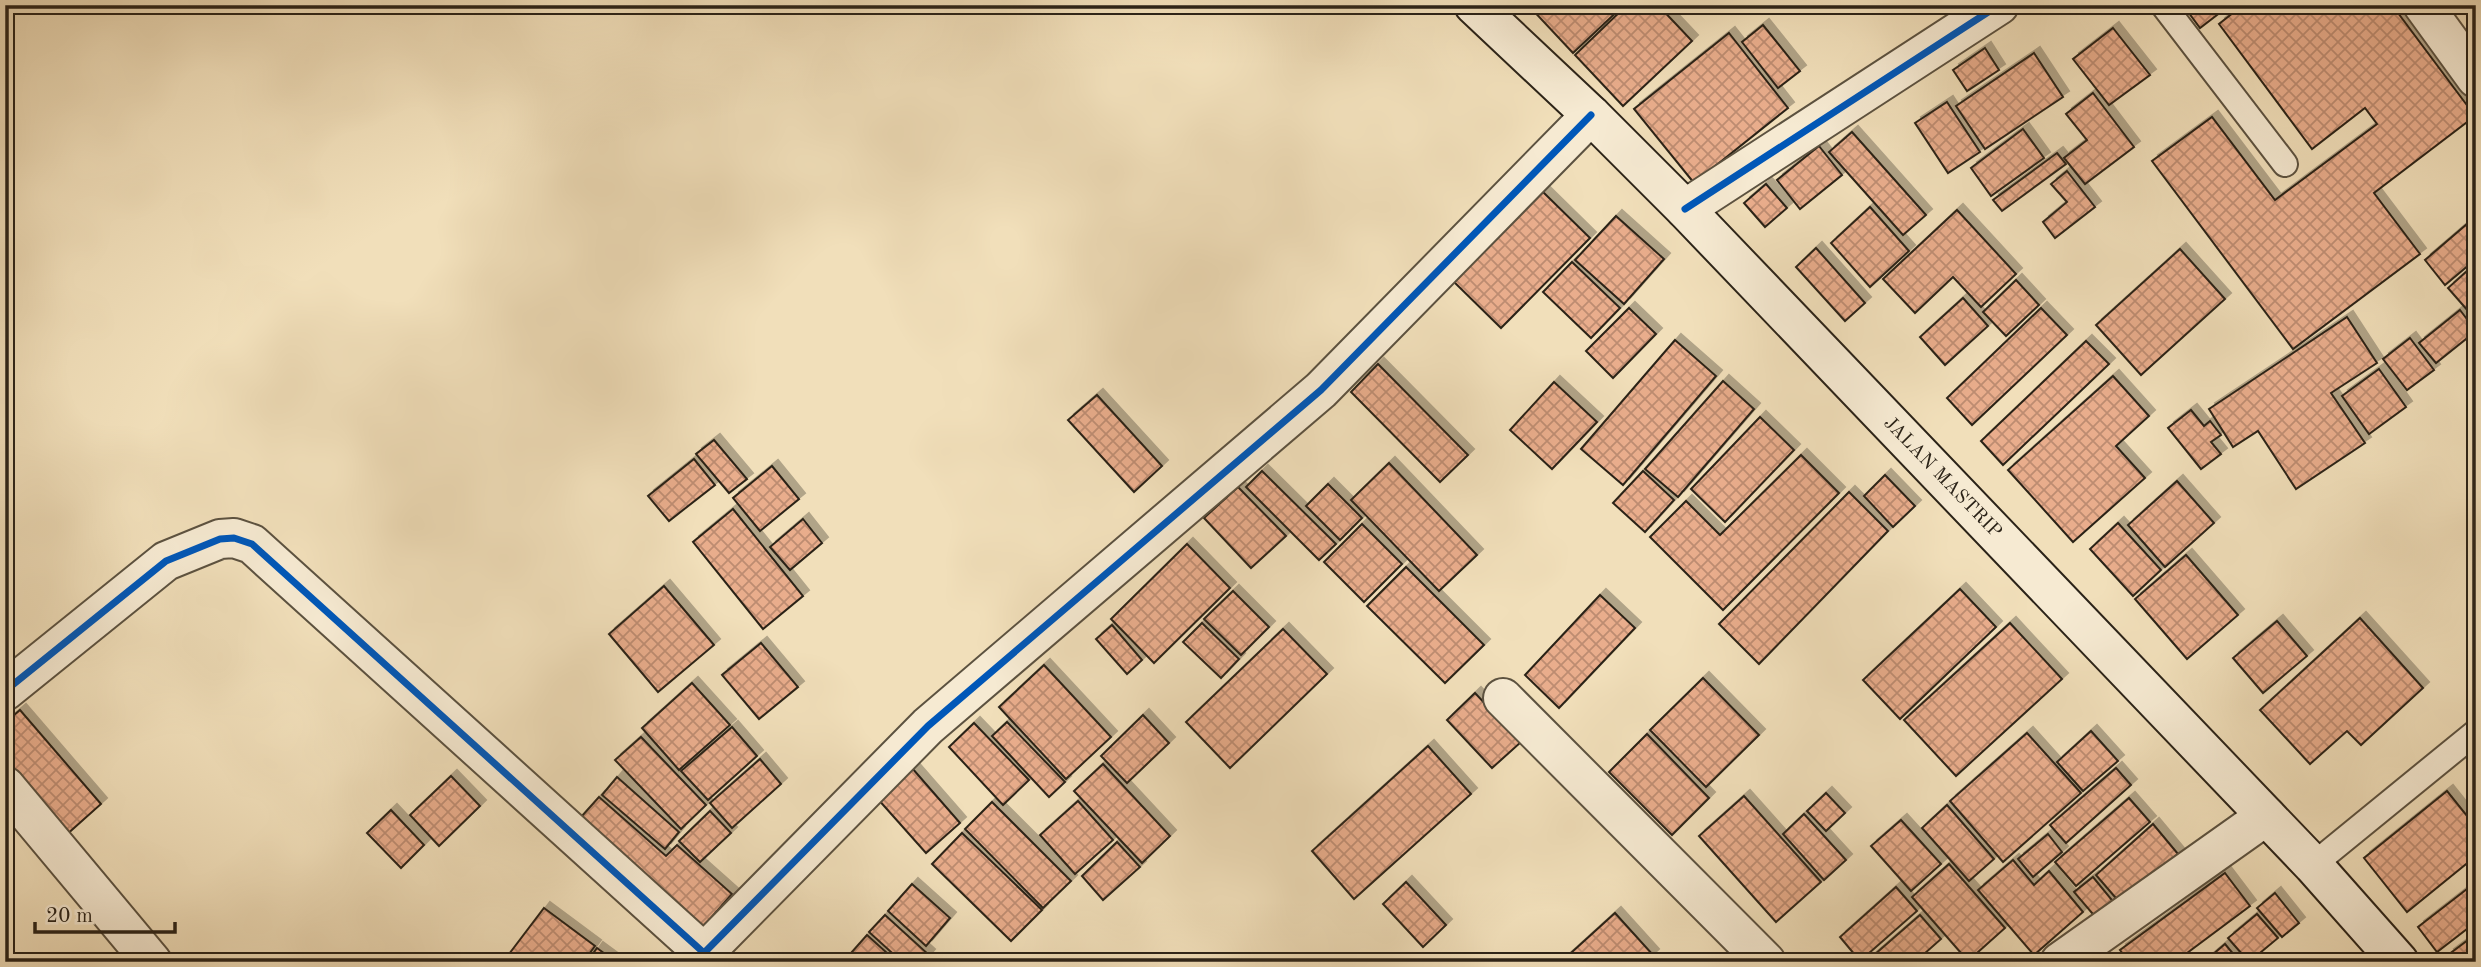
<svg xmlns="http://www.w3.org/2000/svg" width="2481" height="967" viewBox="0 0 2481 967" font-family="'Old Standard TT',serif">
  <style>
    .building { fill: url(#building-cross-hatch); stroke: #2b2318; stroke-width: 2; filter: url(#shadow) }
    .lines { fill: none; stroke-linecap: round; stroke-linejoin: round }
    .lane-casing { stroke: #5c5240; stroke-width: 28 }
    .street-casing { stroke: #5c5240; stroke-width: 42 }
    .secondary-casing { stroke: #2b2318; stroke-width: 42 }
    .lane { stroke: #f6ead2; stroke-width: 24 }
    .street { stroke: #f6ead2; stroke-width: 38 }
    .secondary { stroke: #f6ead2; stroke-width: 38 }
    .cycleway-casing { stroke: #f6ead2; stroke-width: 11 }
    .cycleway { stroke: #0057b8; stroke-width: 7 }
    .labels { text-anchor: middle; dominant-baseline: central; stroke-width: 5; stroke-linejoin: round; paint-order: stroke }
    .street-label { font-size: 19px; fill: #2b2318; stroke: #f6ead2 }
  </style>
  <defs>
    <pattern id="building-cross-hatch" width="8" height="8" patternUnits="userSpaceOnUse" patternTransform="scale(1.75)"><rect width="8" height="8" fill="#e9ad8c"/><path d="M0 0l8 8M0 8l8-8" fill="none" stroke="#bd8c71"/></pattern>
    <filter id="shadow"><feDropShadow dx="6" dy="-6" stdDeviation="0" flood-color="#0004"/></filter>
  </defs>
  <rect width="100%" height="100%" fill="#f1dfba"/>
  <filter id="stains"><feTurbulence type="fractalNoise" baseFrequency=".00286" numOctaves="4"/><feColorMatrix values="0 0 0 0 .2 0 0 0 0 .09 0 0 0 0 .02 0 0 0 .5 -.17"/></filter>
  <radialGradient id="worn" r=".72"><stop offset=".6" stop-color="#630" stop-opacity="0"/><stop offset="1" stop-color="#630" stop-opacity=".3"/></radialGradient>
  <g class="building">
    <polygon points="1528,5 1624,5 1573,53"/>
    <polygon points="1627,5 1658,5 1692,41 1623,106 1575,55"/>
    <polygon points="2183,5 2230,5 2200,28"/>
    <polygon points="2243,5 2392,5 2475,116 2374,193 2420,254 2293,349 2152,161 2212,117 2275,200 2377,124 2365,108 2312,149 2219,24"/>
    <polygon points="1763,25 1800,71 1778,88 1742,42"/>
    <polygon points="2113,28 2150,75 2109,105 2073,59"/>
    <polygon points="1729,33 1788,108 1694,183 1634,109"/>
    <polygon points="1985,48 1999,70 1967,91 1953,70"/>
    <polygon points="2034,53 2063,97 1985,149 1956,106"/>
    <polygon points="2093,93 2134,147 2085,184 2064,158 2087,140 2066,114"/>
    <polygon points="1947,102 1980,152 1948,173 1915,123"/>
    <polygon points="2023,129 2044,158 1991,196 1971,168"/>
    <polygon points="1852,132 1926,215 1903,235 1829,152"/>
    <polygon points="1819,146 1842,175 1800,209 1777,180"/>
    <polygon points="2057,153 2066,164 2002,211 1993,200"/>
    <polygon points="2067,171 2095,207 2055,238 2043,222 2067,202 2051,184"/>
    <polygon points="1766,184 1787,208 1765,227 1744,203"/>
    <polygon points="1541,190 1590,238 1501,328 1452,280"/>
    <polygon points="1870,207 1909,251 1870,287 1831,243"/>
    <polygon points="1957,210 2016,274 1981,307 1953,277 1915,313 1883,279"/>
    <polygon points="1616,216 1664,259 1624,304 1575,260"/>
    <polygon points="2467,224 2476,234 2476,259 2445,285 2425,260"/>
    <polygon points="1816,248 1865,303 1845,321 1796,267"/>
    <polygon points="2180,249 2225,299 2141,375 2096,325"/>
    <polygon points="1572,262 1620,308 1591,338 1543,292"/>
    <polygon points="2476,263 2476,320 2448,288"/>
    <polygon points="2016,280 2039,305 2006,336 1983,312"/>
    <polygon points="1963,298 1988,326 1945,365 1920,337"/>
    <polygon points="1629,308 1656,334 1613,378 1586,351"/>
    <polygon points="2041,308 2067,335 1972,425 1947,398"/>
    <polygon points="2460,310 2476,331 2436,363 2419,343"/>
    <polygon points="2347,317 2377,363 2331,393 2365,443 2296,489 2258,431 2233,447 2209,409"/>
    <polygon points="2410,338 2434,370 2407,390 2383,359"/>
    <polygon points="1675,340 1716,376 1623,485 1581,449"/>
    <polygon points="2086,341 2109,364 2003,465 1981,441"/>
    <polygon points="1378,364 1468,455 1440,482 1351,392"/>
    <polygon points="2379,369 2406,407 2369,434 2342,396"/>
    <polygon points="2113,376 2149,416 2116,446 2145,478 2073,542 2008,470"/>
    <polygon points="1723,381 1754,409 1678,497 1645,469"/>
    <polygon points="1554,382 1597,422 1552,469 1510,430"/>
    <polygon points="1097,395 1162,466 1134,492 1068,420"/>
    <polygon points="2191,410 2204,426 2210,421 2221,435 2211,442 2221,454 2201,469 2168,428"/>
    <polygon points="1760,417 1794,450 1725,522 1691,489"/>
    <polygon points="714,440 747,479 729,493 696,454"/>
    <polygon points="1801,455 1839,493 1723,610 1650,537 1686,501 1720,535"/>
    <polygon points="694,459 715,485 669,521 648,496"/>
    <polygon points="1389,463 1477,555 1439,591 1351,500"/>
    <polygon points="772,466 799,499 760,531 733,498"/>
    <polygon points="1262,471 1336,544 1319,560 1246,487"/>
    <polygon points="1643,471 1674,500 1645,532 1613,503"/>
    <polygon points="1885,475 1915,506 1893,527 1864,496"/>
    <polygon points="2177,481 2214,523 2165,567 2128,525"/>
    <polygon points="1328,484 1362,518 1340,540 1306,506"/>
    <polygon points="1238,487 1286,536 1251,568 1204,518"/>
    <polygon points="1849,492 1888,531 1759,664 1719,624"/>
    <polygon points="733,509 803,596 763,629 693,542"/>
    <polygon points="803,519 822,543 790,570 770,547"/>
    <polygon points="2118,523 2161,570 2133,596 2090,549"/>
    <polygon points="1362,524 1402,564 1364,602 1324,562"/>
    <polygon points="1187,544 1230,588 1154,663 1111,619"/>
    <polygon points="2186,555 2238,615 2187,659 2135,599"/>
    <polygon points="1406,567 1484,645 1445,683 1367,606"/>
    <polygon points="664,586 714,645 658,692 609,634"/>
    <polygon points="1960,589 1996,627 1900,719 1863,680"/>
    <polygon points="1233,591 1269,627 1241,655 1204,619"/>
    <polygon points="1600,595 1635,628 1559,708 1525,675"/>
    <polygon points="2360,618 2423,688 2361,745 2347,731 2310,764 2260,710"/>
    <polygon points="2277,621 2307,656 2263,693 2233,658"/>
    <polygon points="1202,623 1239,659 1221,678 1183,642"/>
    <polygon points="2010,623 2062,679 1956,776 1904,720"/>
    <polygon points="1112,625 1142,660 1127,674 1096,639"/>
    <polygon points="1283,629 1327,674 1230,768 1186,722"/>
    <polygon points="761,643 798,687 759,719 722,675"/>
    <polygon points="1044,665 1111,737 1066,779 999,707"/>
    <polygon points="1703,678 1759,735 1706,787 1650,730"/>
    <polygon points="692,683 730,725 679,770 642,728"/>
    <polygon points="1475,693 1521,742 1492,768 1447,720"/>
    <polygon points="20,710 101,804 65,836 5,768 5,723"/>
    <polygon points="1143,715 1169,743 1127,783 1101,756"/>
    <polygon points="1007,722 1065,782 1049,797 992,736"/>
    <polygon points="974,723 1029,780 1003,805 949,747"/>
    <polygon points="732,727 757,756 708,800 681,771"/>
    <polygon points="2091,731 2118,761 2083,791 2057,762"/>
    <polygon points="2027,733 2081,793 2003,862 1950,801"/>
    <polygon points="1647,734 1709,798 1672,835 1609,772"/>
    <polygon points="641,737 706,805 681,829 615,760"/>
    <polygon points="1428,746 1471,794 1354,899 1312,851"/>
    <polygon points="760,759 781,784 732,828 710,803"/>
    <polygon points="1103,764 1170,836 1142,863 1074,791"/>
    <polygon points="912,768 960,823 926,853 877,798"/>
    <polygon points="2116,768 2131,785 2066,843 2050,825"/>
    <polygon points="451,776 480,806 439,846 410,815"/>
    <polygon points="617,777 679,832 665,849 602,795"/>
    <polygon points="2447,791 2476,827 2476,856 2407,912 2364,858"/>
    <polygon points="1826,793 1845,813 1826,831 1807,811"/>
    <polygon points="1744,796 1821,882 1776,922 1699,836"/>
    <polygon points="599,797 666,856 677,845 732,894 696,935 573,826"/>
    <polygon points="2129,798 2150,822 2076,886 2055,862"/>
    <polygon points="1078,801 1113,840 1075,874 1040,835"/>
    <polygon points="992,802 1071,881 1043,908 965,829"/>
    <polygon points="1947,805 1994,859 1969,881 1922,828"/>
    <polygon points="391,810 424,845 401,868 367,833"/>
    <polygon points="710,811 731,833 700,862 679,841"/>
    <polygon points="1804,814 1846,860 1824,880 1783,834"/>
    <polygon points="1901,820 1941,864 1911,891 1871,846"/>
    <polygon points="2153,824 2178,854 2121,904 2096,875"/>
    <polygon points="962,833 1042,910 1011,941 932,864"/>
    <polygon points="2048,834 2062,852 2033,877 2018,859"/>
    <polygon points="1117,842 1140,867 1103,900 1082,876"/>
    <polygon points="2013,860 2034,885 2049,871 2083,912 2034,955 1978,890"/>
    <polygon points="1949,864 2005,928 1968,961 1912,897"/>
    <polygon points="2225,873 2250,906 2175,962 2129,962 2120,950"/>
    <polygon points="2093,877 2116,905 2098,920 2074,892"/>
    <polygon points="1406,882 1446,925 1423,947 1383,904"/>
    <polygon points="2476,882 2476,922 2437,952 2418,927"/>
    <polygon points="912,884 950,918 926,946 888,911"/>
    <polygon points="1896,887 1917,911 1860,961 1840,937"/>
    <polygon points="2275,893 2299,923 2282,937 2257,908"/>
    <polygon points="544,908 595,946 583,962 503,962"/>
    <polygon points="1615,913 1653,955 1645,962 1561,962"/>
    <polygon points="2257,914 2278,938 2249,962 2228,938"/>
    <polygon points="885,915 929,955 923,962 902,962 869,932"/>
    <polygon points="1920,915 1941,939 1915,962 1866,962"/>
    <polygon points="2476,934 2476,962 2454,962 2448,955"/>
    <polygon points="867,935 897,962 843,962"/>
    <polygon points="2225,944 2240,962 2204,962"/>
    <polygon points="597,948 616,962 587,962"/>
  </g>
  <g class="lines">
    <defs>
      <g id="lane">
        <polyline points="2163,5 2285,164"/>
        <polyline points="2313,865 2476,732"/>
      </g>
      <g id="street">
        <polyline points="2423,5 2476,78"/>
        <polyline points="1685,209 1999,5"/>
        <polyline points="5,691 166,561 220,539 234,538 252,544 714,962"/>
        <polyline points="1503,698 1766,962"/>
        <polyline points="5,786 152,962"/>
        <polyline points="704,953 928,726 1321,390 1591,115"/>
        <polyline points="2060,962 2266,816"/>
      </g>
      <polyline id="secondary" points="1474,5 1591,115 1685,209 2313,865 2399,962"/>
    </defs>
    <use href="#lane" class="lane-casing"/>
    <use href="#street" class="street-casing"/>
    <use href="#secondary" class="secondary-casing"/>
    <use href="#lane" class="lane"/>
    <use href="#street" class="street"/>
    <use href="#secondary" class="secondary"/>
    <defs>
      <g id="cycleway">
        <polyline points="1685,209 1999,5"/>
        <polyline points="5,691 166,561 220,539 234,538 252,544 714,962"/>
        <polyline points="704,953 928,726 1321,390 1591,115"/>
      </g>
    </defs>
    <use href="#cycleway" class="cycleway-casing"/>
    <use href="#cycleway" class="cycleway"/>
  </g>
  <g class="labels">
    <g class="street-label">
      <text transform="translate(1942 478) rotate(46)">JALAN MASTRIP</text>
    </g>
  </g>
  <rect width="2481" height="967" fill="none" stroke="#f1dfba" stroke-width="28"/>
  <rect x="7" y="7" width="2467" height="953" fill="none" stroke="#2b2318" stroke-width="3.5"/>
  <rect x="14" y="14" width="2453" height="939" fill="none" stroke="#2b2318" stroke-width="2"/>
  <path d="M35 922v10h140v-10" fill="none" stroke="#2b2318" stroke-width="3.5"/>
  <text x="46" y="922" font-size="21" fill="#2b2318" stroke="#f6ead2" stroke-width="5" paint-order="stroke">20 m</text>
  <rect width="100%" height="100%" filter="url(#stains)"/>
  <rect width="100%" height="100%" fill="url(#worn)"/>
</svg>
